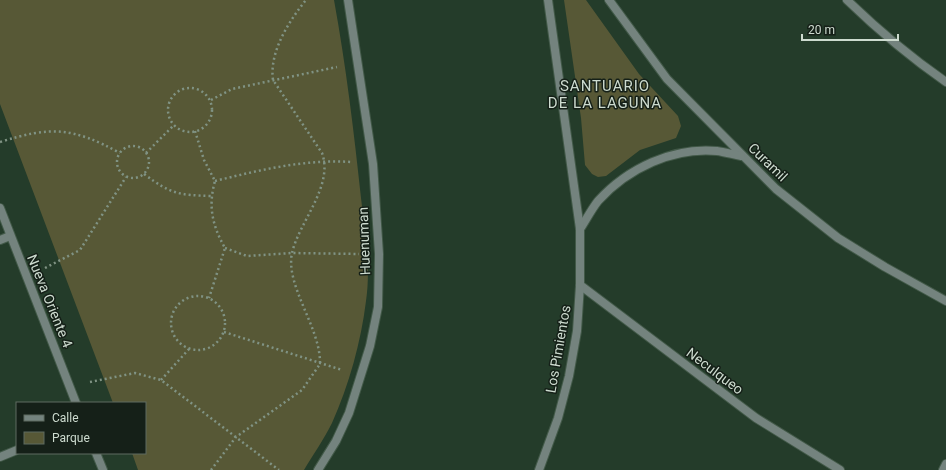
<svg xmlns="http://www.w3.org/2000/svg" width="946" height="470" viewBox="0 0 946 470" font-family="Roboto,sans-serif">
  <style>
    .green { fill: #575836 }
    .lines { fill: none; stroke-linecap: round; stroke-linejoin: round }
    .minor-casing { stroke: #425948; stroke-width: 10 }
    .path { stroke: #809384; stroke-width: 2.5; stroke-dasharray: 2 3; stroke-linecap: butt }
    .minor { stroke: #74837e; stroke-width: 8 }
    .labels { text-anchor: middle; dominant-baseline: central; stroke-width: 3; stroke-linejoin: round; paint-order: stroke }
    .street-label { font-size: 14px; fill: #cddbcf; stroke: #152018 }
    .neighbourhood-label { font-size: 15px; letter-spacing: 1px; fill: #cddbcf; stroke: #152018 }
  </style>
  <rect width="100%" height="100%" fill="#243c2a"/>
  <g class="green">
    <path d="M 0,0 L 334,0 C 346,66 354,132 361,198 C 365,232 371,267 366,301 C 361,342 349,385 332,423 C 324,439 313,455 304,470 L 138,470 L 132,453 L 145,453 L 145,403 L 113,403 L 0,104 Z"/>
    <polygon points="564,0 586,0 639,74 678,116 681,126 676,138 640,150 606,176 598,177 592,174 585,165 581,118"/>
  </g>
  <g class="lines">
    <defs>
      <g id="minor">
        <polyline points="609,0 667,79 776,189 838,238 885,267 946,301"/>
        <path d="M 847,0 C 878,30 910,57 946,82"/>
        <polyline points="0,208 76,403"/>
        <path d="M 580,229 C 586,220 591,210 598,201 C 628,168 673,147 717,151 C 725,152 734,155 741,156"/>
        <polyline points="0,240 10,236"/>
        <polyline points="580,285 756,418 840,470"/>
        <polyline points="96,453 103,470"/>
        <polyline points="0,457 17,450"/>
        <polyline points="318,470 336,441 349,413 370,346 378,307 379,254 373,164 348,0"/>
        <polyline points="539,470 558,418 569,376 577,331 580,285 580,229 548,0"/>
        <polyline points="943,470 946,464"/>
      </g>
    </defs>
    <use href="#minor" class="minor-casing"/>
    <g class="path">
      <circle cx="190" cy="110" r="22"/>
      <polyline points="211,100 232,89 337,67"/>
      <path d="M 195,131 L 204,160 L 215,181 C 208,206 212,225 225,248 L 209,298"/>
      <path d="M 0,142 C 51,126 72,127 120,153"/>
      <circle cx="133" cy="162" r="16"/>
      <polyline points="146,153 174,125"/>
      <path d="M 144,174 C 171,194 178,195 211,196"/>
      <path d="M 215,181 C 260,170 305,159 351,162"/>
      <polyline points="225,248 247,256 292,253 359,254"/>
      <polyline points="45,268 80,250 126,177"/>
      <circle cx="198" cy="323" r="27"/>
      <polyline points="224,332 342,370"/>
      <polyline points="161,380 189,349"/>
      <polyline points="90,382 135,373 161,380 279,470"/>
      <path d="M 211,470 L 236,437 L 302,390 L 320,364 C 321,328 285,286 292,253 C 299,222 334,186 322,153 L 273,80 C 269,52 289,21 306,0"/>
    </g>
    <use href="#minor" class="minor"/>
  </g>
  <g class="labels">
    <g class="street-label">
      <text transform="translate(768 162) rotate(44)">Curamil</text>
      <text transform="translate(364 241) rotate(-92)">Huenuman</text>
      <text transform="translate(50 301) rotate(68)">Nueva Oriente 4</text>
      <text transform="translate(558 349) rotate(-80)">Los Pimientos</text>
      <text transform="translate(715 371) rotate(37)">Neculqueo</text>
    </g>
    <g class="neighbourhood-label">
      <text x="605" y="86">SANTUARIO<tspan x="605" dy="17">DE LA LAGUNA</tspan></text>
    </g>
  </g>
  <rect x="16" y="402" width="130" height="52" fill="#152018" stroke="#5f6b61"/>
  <rect x="24" y="415" width="20" height="6" fill="#74837e" stroke="#5f6b61"/>
  <text x="52" y="422" font-size="12" fill="#cddbcf">Calle</text>
  <rect x="24" y="432" width="20" height="12" fill="#575836" stroke="#5f6b61"/>
  <text x="52" y="442" font-size="12" fill="#cddbcf">Parque</text>
  <path d="M802 34v6h96v-6" fill="none" stroke="#cddbcf" stroke-width="2"/>
  <text x="808" y="34" font-size="12" fill="#cddbcf" stroke="#152018" stroke-width="3" paint-order="stroke">20 m</text>
</svg>
